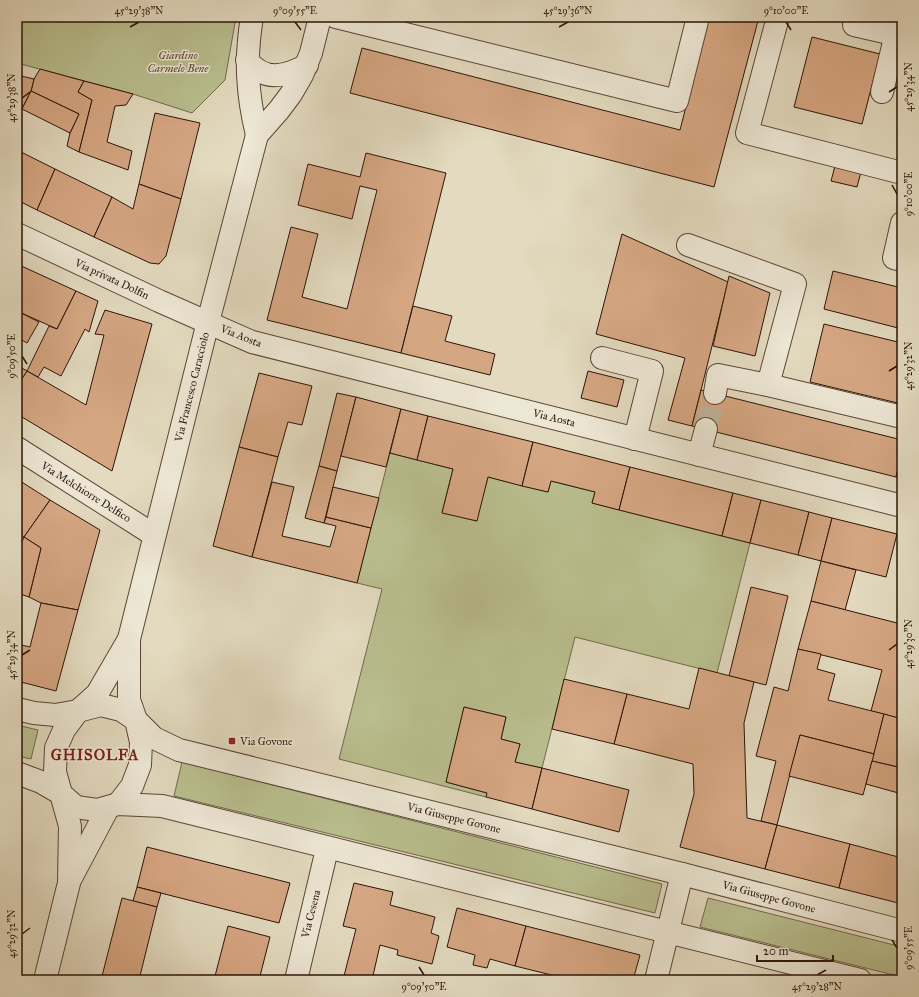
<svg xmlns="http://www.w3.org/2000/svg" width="919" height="997" viewBox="0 0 919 997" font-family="'IM FELL Great Primer',serif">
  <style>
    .green { fill: #b9be8e; stroke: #72694c }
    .building { fill: #d5a682; stroke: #2c1409 }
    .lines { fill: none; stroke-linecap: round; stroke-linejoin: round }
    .minor-tunnel { stroke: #beb29b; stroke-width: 22; stroke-dasharray: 22 11; stroke-linecap: butt }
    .minor-casing { stroke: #5a4636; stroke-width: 24 }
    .minor { stroke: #ede7d5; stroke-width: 22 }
    .ticks { fill: none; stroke: #2c1409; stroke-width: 1.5 }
    .poi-dot { fill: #8f2418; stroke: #ede7d5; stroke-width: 1.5 }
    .labels { text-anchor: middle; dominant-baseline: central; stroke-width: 3; stroke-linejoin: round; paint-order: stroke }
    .park-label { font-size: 11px; font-style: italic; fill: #564731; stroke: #ede7d5 }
    .street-label { font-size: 11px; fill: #2c1409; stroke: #ede7d5 }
    .poi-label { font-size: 11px; fill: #2c1409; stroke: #ede7d5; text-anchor: start }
    .district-label { font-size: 15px; font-weight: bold; letter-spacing: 1px; fill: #7a1f14; stroke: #ede7d5 }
    .neatline { fill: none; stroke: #2c1409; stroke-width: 1.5 }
    .ticks-label { font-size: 10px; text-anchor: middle; fill: #2c1409 }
  </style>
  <rect width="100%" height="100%" fill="#e3dabf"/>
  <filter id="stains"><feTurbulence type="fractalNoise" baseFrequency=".005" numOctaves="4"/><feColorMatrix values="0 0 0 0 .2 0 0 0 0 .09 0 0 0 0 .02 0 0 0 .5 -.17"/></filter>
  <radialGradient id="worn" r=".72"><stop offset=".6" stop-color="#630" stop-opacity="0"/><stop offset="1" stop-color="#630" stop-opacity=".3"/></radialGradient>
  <g class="green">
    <polygon points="17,17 236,17 225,80 192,113 133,94 17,63"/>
    <polygon points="390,453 453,469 442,512 476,521 488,477 548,492 551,481 595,492 592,503 750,543 717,673 575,637 542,768 515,762 520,744 501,739 506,717 464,707 446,782 487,793 486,797 339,759 382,589 357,583"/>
    <polygon points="17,725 38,730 31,759 17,756"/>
    <polygon points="182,762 662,884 655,913 174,796"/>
    <polygon points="708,898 902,947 902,977 700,927"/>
  </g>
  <g class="building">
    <polygon points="709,17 759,17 714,187 350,93 362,48 680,130"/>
    <polygon points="812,37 880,54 862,124 794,107"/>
    <polygon points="40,69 84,81 78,92 92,100 79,152 67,146 70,133 79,114 31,91 34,79"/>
    <polygon points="17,75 34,79 31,91 22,109 17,107"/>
    <polygon points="84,81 133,94 126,105 115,106 107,142 132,151 128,170 79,152 92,100 78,92"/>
    <polygon points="31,91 79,114 70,133 22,109"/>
    <polygon points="155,113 200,123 181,199 139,184"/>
    <polygon points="17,150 55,169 37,210 17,200"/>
    <polygon points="366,153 446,173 401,353 267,320 291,227 318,234 302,297 347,309 377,190 360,186 352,219 298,205 308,164 360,177"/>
    <polygon points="835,166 861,172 857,187 831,181"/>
    <polygon points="55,169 112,197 94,237 37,210"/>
    <polygon points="139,184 181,199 166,256 159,264 150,263 94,237 112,197 133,209"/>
    <polygon points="622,234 728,282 692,426 668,420 685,358 596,334"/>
    <polygon points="17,264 76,291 57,329 17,311"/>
    <polygon points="833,271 902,288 902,329 824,309"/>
    <polygon points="729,276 770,293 755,356 713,346"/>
    <polygon points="76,291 98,301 89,332 85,329 61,376 44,367 38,377 27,371 49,326 57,329"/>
    <polygon points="413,306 452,316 445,341 495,354 490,375 401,353"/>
    <polygon points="105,310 152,324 112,471 17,414 17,386 27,371 86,405 104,335 95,334"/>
    <polygon points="17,311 39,322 27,343 17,337"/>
    <polygon points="824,324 902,343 902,404 810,382"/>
    <polygon points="17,365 27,371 17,386"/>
    <polygon points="588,371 624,380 617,407 581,398"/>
    <polygon points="259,373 312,386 302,425 288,422 278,457 239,447"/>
    <polygon points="701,390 902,440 902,453 896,477 692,426"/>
    <polygon points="337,393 356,397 337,471 319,466"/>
    <polygon points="356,397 401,409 386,467 341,456"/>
    <polygon points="401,409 428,416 417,460 390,453"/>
    <polygon points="428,416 533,442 522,486 488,477 477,521 442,513 453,469 417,460"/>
    <polygon points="533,442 630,467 619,510 592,503 595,492 551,481 548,492 522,486"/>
    <polygon points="239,447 278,457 252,557 213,546"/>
    <polygon points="902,453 902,478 896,477"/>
    <polygon points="319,466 337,471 324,523 305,518"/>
    <polygon points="630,467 733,493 722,536 619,510"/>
    <polygon points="17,479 50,500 24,537 17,533"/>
    <polygon points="272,482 294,487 282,536 330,547 336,526 324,523 326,517 371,528 357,583 252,557"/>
    <polygon points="333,487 379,498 371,528 326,517"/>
    <polygon points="733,493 761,500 750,543 722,536"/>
    <polygon points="50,500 100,530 78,610 41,603 29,597 41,548 24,537"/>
    <polygon points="761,500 809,512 798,555 750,543"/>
    <polygon points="809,512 832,518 821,561 798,555"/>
    <polygon points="832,518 897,534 886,577 821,561"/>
    <polygon points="24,537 41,548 29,597 17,593 17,553"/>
    <polygon points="821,561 856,570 845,610 811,601"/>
    <polygon points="751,587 788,596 766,685 729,676"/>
    <polygon points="811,601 901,624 902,622 902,719 871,711 882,670 798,649"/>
    <polygon points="41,603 78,610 56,691 17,681 17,644 30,647"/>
    <polygon points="798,649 821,654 817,669 835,674 828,700 884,714 874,754 800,735 777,825 761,821 776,761 756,756 774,687 788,691"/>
    <polygon points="699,668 754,682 744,723 747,818 777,825 765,869 680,847 694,794 693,764 614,744 627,694 689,709"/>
    <polygon points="564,679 627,694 614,744 552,729"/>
    <polygon points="464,707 506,717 501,739 520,744 515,762 542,768 532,809 486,797 487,793 446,782"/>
    <polygon points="884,714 902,719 902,768 872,761"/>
    <polygon points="800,735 874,754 863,795 789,776"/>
    <polygon points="872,761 902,768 902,794 866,784"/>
    <polygon points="542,768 629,790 619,832 532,809"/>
    <polygon points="777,825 850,844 839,888 765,869"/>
    <polygon points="850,844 902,858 902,904 839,888"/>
    <polygon points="147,847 290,883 279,923 137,887"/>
    <polygon points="354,883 393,892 390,905 435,917 431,933 439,936 432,964 397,955 398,950 380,945 372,980 343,980 356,929 343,926"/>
    <polygon points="137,887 161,893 157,907 133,901"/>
    <polygon points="122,898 157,907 139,980 101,980"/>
    <polygon points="457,908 526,926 515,966 490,959 487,968 473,965 475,955 447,947"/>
    <polygon points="228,926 270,937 259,980 214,980"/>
    <polygon points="526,926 640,955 633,980 572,980 515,966"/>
    <polygon points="513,976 530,980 512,980"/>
  </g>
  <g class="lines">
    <polyline class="minor-tunnel" points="706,429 715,393"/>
    <defs>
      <g id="minor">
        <path d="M 252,17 C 245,59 247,94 257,135"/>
        <polyline points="336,17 677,101 698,17"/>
        <polyline points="778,17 747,133 902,173"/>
        <polyline points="855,17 854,25 902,36"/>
        <path d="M 247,60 C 264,82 285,77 307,65"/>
        <polyline points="882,92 900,17"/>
        <polyline points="902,223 894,258 902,260"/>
        <polyline points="17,234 159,301 252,342 902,506"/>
        <polyline points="688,245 795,284 768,385 718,375 715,393"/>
        <polyline points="602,358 652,371 635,439"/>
        <polyline points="768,385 902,417"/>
        <polyline points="17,448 154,535"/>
        <polyline points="699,455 706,429"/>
        <polyline points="17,709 34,713 55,715 78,711 101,705 121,710 136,720 154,738 179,750 682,874 902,931"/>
        <polyline points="17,773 41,782 60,793 76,807 97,810 118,804 162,806 860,980"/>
        <polyline points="118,804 132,786 140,765 141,742 136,720 129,700 129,639 208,322 257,135 279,110 291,94 302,75 311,53 320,17"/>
        <polyline points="71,878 108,808"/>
        <polyline points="45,980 69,883 70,826 55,772 56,748 64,730 78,711 97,694 129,639"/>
        <polyline points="296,980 327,849"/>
        <polyline points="656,980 682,874"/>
      </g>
    </defs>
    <use href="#minor" class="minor-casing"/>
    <use href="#minor" class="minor"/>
  </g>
  <path class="ticks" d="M 295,22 L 301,30M 786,22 L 791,30M 130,27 L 139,22M 559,27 L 568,22M 889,92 L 897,87M 22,98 L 30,92M 892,185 L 897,194M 22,356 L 27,364M 889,371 L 897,366M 889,650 L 897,644M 22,655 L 30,650M 22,934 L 30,928M 892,940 L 897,948M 419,967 L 424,975M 817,975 L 826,970"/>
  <rect class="poi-dot" x="228" y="737" width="8" height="8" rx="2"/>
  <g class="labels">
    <g class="park-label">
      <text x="178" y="55">Giardino<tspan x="178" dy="13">Carmelo Bene</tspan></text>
    </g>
    <g class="street-label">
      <text transform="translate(112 279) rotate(25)">Via privata Dolfin</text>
      <text transform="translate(241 336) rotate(22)">Via Aosta</text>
      <text transform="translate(192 387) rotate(-76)">Via Francesco Caracciolo</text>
      <text transform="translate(554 418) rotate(14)">Via Aosta</text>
      <text transform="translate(86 492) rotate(32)">Via Melchiorre Delfico</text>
      <text transform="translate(454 818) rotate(14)">Via Giuseppe Govone</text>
      <text transform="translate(769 897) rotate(15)">Via Giuseppe Govone</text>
      <text transform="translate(311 914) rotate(-76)">Via Cesena</text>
    </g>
    <g class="poi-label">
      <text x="240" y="741">Via Govone</text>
    </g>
    <g class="district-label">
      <text x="95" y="755">GHISOLFA</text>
    </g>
  </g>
  <rect width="919" height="997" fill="none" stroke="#e3dabf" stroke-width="44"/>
  <path d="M757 955v6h76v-6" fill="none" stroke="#2c1409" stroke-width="2"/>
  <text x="763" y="955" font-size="12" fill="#2c1409" stroke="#ede7d5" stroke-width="3" paint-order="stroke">20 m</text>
  <rect x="22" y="22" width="875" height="953" class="neatline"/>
  <g class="ticks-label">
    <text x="139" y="14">45°29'38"N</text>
    <text x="295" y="14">9°09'55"E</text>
    <text x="568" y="14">45°29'36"N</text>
    <text x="786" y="14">9°10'00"E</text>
    <text transform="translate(908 87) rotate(-90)" y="4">45°29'34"N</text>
    <text transform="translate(11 98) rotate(-90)" y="4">45°29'38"N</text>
    <text transform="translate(908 194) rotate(-90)" y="4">9°10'00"E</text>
    <text transform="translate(11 356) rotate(-90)" y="4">9°09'50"E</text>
    <text transform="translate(908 366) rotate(-90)" y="4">45°29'32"N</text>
    <text transform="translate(908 644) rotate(-90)" y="4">45°29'30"N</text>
    <text transform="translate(11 655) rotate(-90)" y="4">45°29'34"N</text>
    <text transform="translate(11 934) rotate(-90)" y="4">45°29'32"N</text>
    <text transform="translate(908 948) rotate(-90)" y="4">9°09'55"E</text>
    <text x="424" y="990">9°09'50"E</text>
    <text x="817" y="990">45°29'28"N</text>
  </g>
  <rect width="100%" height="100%" filter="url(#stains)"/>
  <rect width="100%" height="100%" fill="url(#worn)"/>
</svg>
